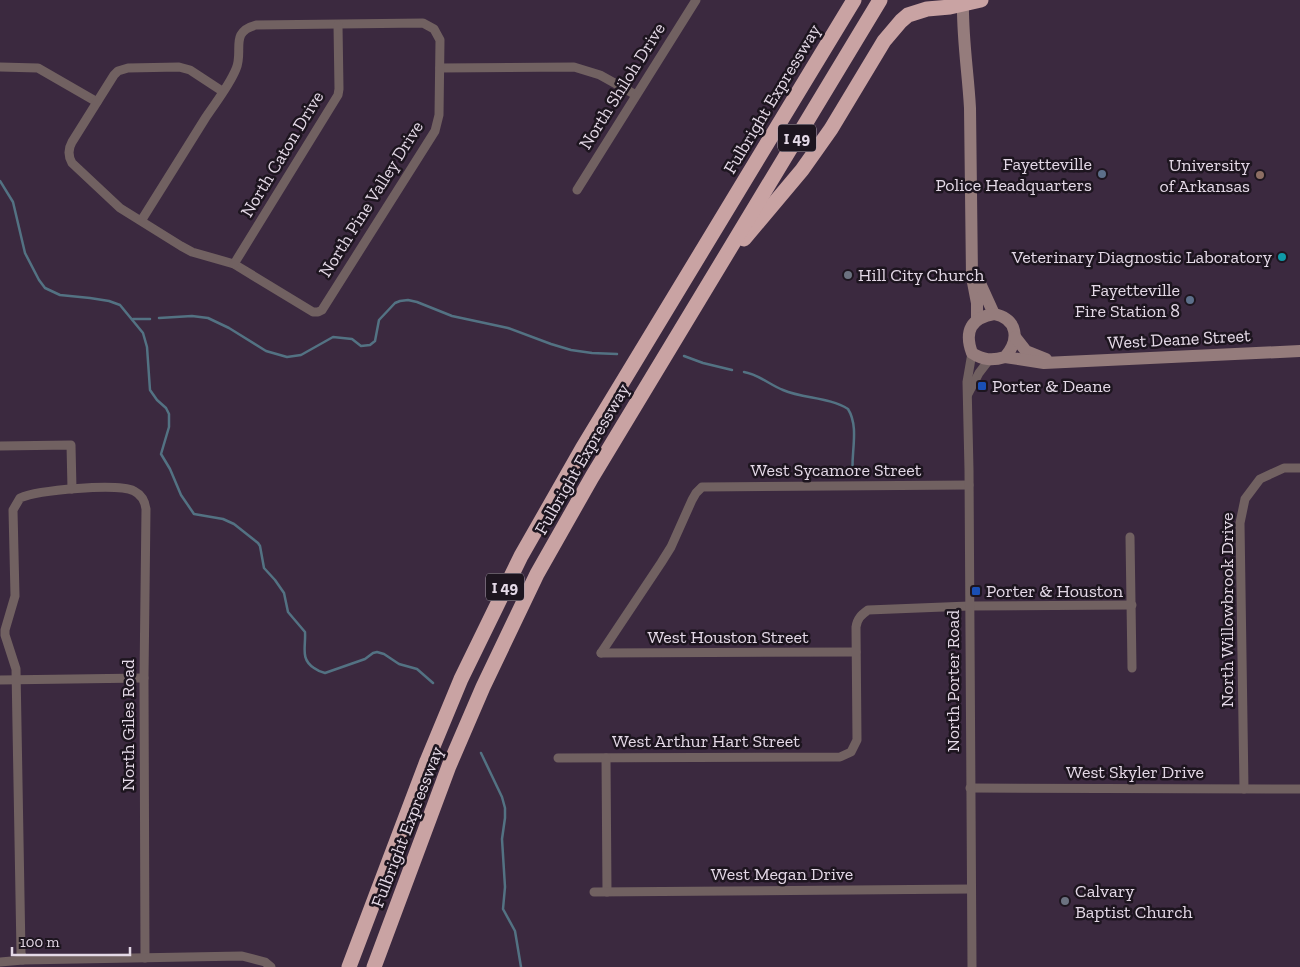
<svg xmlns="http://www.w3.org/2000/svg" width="1300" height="967" viewBox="0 0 1300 967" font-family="'Zilla Slab',serif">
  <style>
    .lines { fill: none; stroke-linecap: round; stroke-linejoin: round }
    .stream { stroke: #537283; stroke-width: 2.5 }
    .street { stroke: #716161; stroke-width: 9 }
    .secondary { stroke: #957c7c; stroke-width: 12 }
    .highway { stroke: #c9a3a3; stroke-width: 15 }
    .service-dot { fill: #5c6f8a; stroke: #1d151f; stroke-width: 2 }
    .education-dot { fill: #8d6e63; stroke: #1d151f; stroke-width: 2 }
    .culture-dot { fill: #0f9aa8; stroke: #1d151f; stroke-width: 2 }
    .worship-dot { fill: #6b7280; stroke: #1d151f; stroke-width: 2 }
    .transit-dot { fill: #1a4fb4; stroke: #1d151f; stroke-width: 2 }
    .labels { text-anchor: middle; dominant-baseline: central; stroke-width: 5; stroke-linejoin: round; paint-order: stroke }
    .shield { fill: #1d151f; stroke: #a89eab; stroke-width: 1 }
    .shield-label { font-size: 16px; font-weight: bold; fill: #e4d9e7 }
    .street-label { font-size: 18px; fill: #e4d9e7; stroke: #1d151f }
    .poi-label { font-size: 18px; fill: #e4d9e7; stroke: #1d151f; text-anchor: end }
  </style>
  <rect width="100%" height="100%" fill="#3b293f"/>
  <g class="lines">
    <g class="stream">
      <path d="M 0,181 L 13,202 L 25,253 L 39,280 L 45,288 L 60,295 L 90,298 L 109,301 L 120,305 L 143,333 L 147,347 L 150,390 L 157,400 L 166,408 L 169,414 L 169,427 L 161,454 L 170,469 L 181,495 L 194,514 L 223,519 L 234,524 L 258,543 L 260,546 L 264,568 L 275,580 L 284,593 L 288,612 L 305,632 C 306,647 300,659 314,668 C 318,671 321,672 325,673 L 365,659 L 373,653 L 377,652 L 384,654 L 399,664 L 417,669 L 433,683"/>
      <polyline points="159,318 192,316 208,318 229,328 266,351 287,357 301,355 333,337 352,339 361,346 370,345 375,341 379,320 395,303 400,301 408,300 417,302 452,316 508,328 551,344 571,350 592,353 617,354"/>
      <polyline points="133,319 150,319"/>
      <polyline points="684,356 703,363 732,370"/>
      <path d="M 744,372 C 758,374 770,385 783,390 C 804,399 829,397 848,409 C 860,428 850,455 853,476"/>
      <polyline points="481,753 502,797 505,808 505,818 502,839 505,887 503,909 515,931 521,967"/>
    </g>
    <g class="street">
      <polyline points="0,67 38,68 97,102"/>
      <polyline points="440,68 574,67 600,75 636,95"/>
      <polyline points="577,190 696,0"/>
      <path d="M 141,221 C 163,186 184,152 206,117 C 216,102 229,86 236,69 C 244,51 229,32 256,25 L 423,23 L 434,29 L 440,40 L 439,115 L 435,131 L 322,310 L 318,312 L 313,312 L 234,264 L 192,252 L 181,246 L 120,208 L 72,163 C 68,156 68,149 72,142 L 114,75 L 118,71 L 128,68 L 179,67 L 190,70 L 222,91"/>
      <polyline points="234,264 338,95 339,89 338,25"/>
      <polyline points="968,394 979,373 989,360"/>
      <polyline points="0,446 71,445 72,489"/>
      <polyline points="1130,537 1132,668"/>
      <polyline points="601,653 661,563 671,547 692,500 696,493 702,487 969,485"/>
      <polyline points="601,653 856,652"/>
      <polyline points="0,680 144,678"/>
      <path d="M 558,758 L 840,757 L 851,752 L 857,740 L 856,627 C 857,619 861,615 868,610 L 969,606 L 1132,605"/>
      <polyline points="606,758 607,892"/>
      <polyline points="970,788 1300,789"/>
      <polyline points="1244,789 1240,523 1245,499 1260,479 1284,468 1300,468"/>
      <polyline points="594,892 971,889"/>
      <path d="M 23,960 L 21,953 L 16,669 L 5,635 L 5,630 L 15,596 L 13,510 L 20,498 C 38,490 117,483 134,491 C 142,495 145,501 146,509 L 144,678 L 145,958"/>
      <polyline points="0,962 23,960 242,956 265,962 271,967"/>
      <polyline points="972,967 969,470 967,382 972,353"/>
    </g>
    <g class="secondary">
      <path d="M 963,0 C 962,37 968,71 970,108 L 972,277 L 977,303 L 977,319"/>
      <polyline points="979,281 994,314"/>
      <path d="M 994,314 C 1018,319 1020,340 1005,357 C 992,361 983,360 972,353 C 964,331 971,318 994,314 Z"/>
      <polyline points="1015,337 1026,351 1046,359"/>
      <polyline points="1005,357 1044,363 1300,351"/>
    </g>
    <g class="highway">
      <polyline points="744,239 802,170 831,129 884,41 901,21 908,15 927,9 950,7 981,0"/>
      <polyline points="349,967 427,761 461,679 521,556 582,449 854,0"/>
      <polyline points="374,967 449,766 483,687 537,574 592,477 880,0"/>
    </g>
  </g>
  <g class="service-dot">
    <circle cx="1102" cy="174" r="5"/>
    <circle cx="1190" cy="300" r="5"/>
  </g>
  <circle class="education-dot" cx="1260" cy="175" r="5"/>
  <circle class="culture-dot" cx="1282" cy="257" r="5"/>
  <g class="worship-dot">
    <circle cx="848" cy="275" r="5"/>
    <circle cx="1065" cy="901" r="5"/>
  </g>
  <g class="transit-dot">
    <rect x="977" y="381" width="10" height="10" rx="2.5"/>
    <rect x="971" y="586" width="10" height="10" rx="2.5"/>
  </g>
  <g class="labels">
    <g class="shield">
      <rect x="778" y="124.5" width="38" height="27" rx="4"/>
      <rect x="486" y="573.5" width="38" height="27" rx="4"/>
    </g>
    <g class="shield-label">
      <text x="797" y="138">I 49</text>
      <text x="505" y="587">I 49</text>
    </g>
    <g class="street-label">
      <text transform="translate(622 86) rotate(-58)">North Shiloh Drive</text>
      <text transform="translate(772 99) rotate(-59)">Fulbright Expressway</text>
      <text transform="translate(282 154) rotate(-59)">North Caton Drive</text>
      <text transform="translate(371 199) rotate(-58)">North Pine Valley Drive</text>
      <text transform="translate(1179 339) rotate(-3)">West Deane Street</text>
      <text transform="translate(582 459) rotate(-60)">Fulbright Expressway</text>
      <text x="836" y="470">West Sycamore Street</text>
      <text transform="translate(1227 610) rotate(-90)">North Willowbrook Drive</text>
      <text x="728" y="637">West Houston Street</text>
      <text transform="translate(953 681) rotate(-90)">North Porter Road</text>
      <text transform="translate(128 725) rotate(-90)">North Giles Road</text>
      <text x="706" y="741">West Arthur Hart Street</text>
      <text x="1135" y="772">West Skyler Drive</text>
      <text transform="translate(407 827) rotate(-69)">Fulbright Expressway</text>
      <text x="782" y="874">West Megan Drive</text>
    </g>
    <g class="poi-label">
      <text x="1092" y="164">Fayetteville<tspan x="1092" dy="21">Police Headquarters</tspan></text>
      <text x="1250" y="165">University<tspan x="1250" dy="21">of Arkansas</tspan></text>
      <text x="1272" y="257">Veterinary Diagnostic Laboratory</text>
      <text x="858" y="275" text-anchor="start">Hill City Church</text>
      <text x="1180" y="290">Fayetteville<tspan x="1180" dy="21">Fire Station 8</tspan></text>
      <text x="992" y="386" text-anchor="start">Porter &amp; Deane</text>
      <text x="986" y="591" text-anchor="start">Porter &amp; Houston</text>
      <text x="1075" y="891" text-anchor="start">Calvary<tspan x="1075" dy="21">Baptist Church</tspan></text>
    </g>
  </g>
  <path d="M12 947v8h118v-8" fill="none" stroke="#e4d9e7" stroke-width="2.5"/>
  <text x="20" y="947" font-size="15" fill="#e4d9e7" stroke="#1d151f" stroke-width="4" paint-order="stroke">100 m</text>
</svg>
